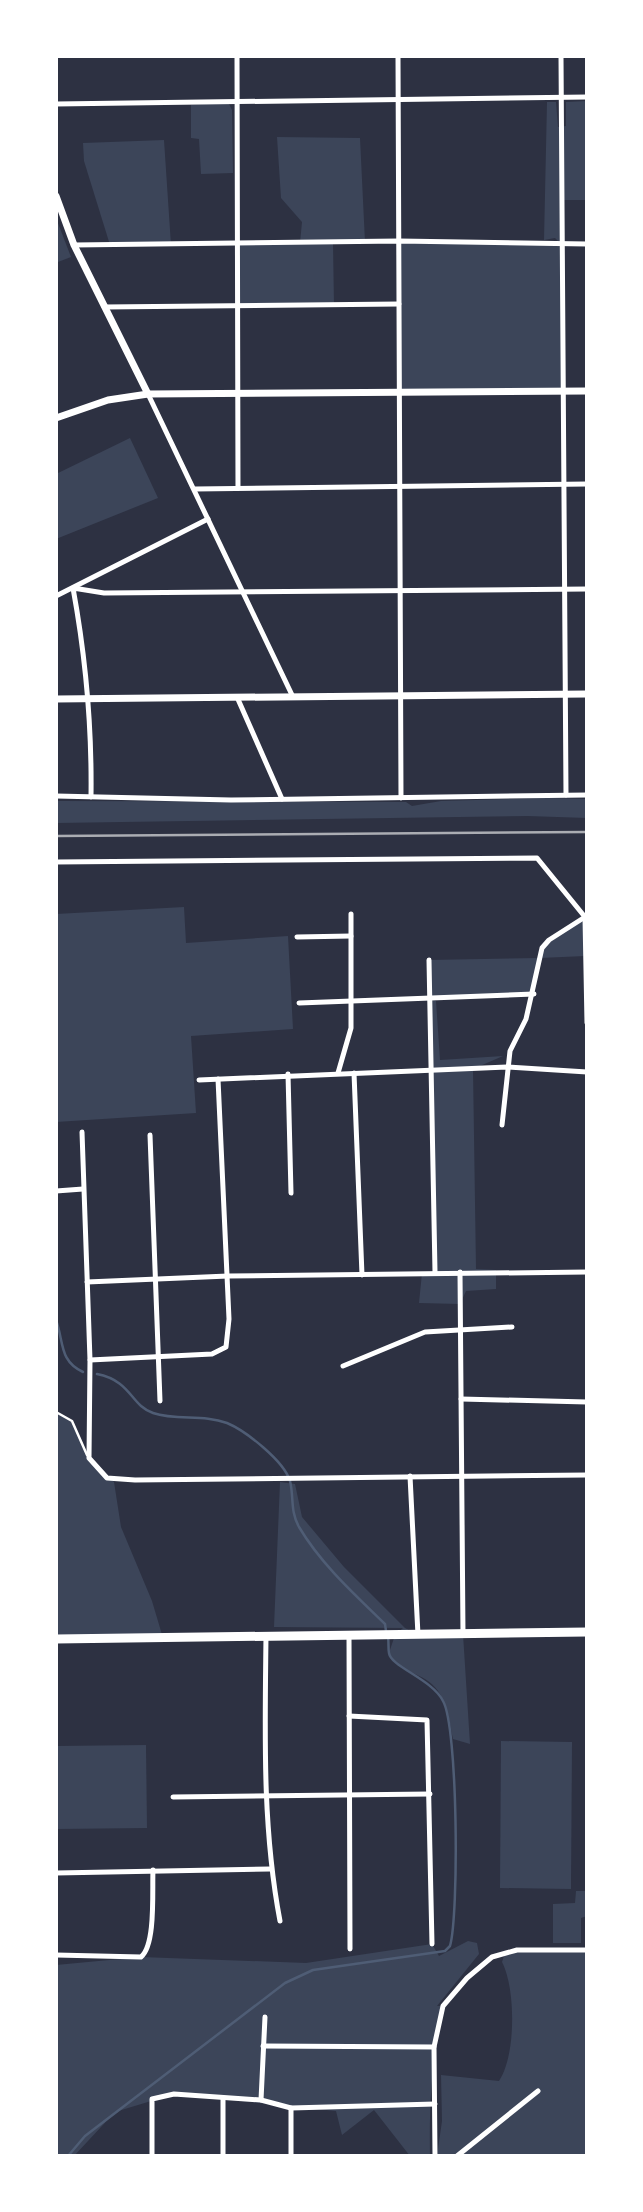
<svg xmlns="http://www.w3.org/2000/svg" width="643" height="2212" viewBox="0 0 643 2212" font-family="Overpass,sans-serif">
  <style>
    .green { fill: #3c4559 }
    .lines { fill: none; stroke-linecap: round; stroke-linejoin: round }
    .stream { stroke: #4f5d75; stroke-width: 2.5 }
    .service { stroke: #fff; stroke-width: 2.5 }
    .minor { stroke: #fff; stroke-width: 5 }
    .tertiary { stroke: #fff; stroke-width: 7 }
    .trunk { stroke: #fff; stroke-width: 9 }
    .rail { stroke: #abadb3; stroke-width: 2.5 }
  </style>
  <rect width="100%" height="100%" fill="#2d3142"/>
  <g class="green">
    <polygon points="587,101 587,200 562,200 563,391 399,394 399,241 561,244 555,238 544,240 547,102 556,102 558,127 566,126 566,102"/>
    <polygon points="228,102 232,110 233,173 201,174 199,139 191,138 191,105"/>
    <polygon points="277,137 360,138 365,242 333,243 334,305 239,306 239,245 300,243 302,222 281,198"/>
    <polygon points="164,140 171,245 110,245 84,161 83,143"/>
    <polygon points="56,218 71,257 58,262 56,257"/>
    <polygon points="130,438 158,498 56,539 56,474"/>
    <polygon points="546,798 587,799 587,818 528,816 56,823 56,801 406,802 412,806 441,801"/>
    <polygon points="184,907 186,943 288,936 293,1029 191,1036 196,1113 56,1122 56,914"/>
    <polygon points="585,917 585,956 540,958 534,994 432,1000 436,1001 440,1060 503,1056 473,1069 476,1269 496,1270 496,1289 466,1291 460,1304 419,1303 422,1273 435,1272 429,960 539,958 542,948"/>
    <polygon points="56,1412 72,1421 86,1452 114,1482 121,1527 152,1601 163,1638 56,1639"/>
    <path d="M 280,1482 L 295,1484 L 302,1517 L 344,1567 L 405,1628 L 418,1635 L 463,1634 L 470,1744 L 453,1739 C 449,1718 446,1691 425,1679 C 411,1671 398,1668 389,1653 L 395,1635 L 403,1628 L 274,1627 Z"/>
    <polygon points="501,1741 572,1742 571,1889 500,1888"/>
    <polygon points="146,1745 147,1828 56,1829 56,1746"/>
    <polygon points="576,1891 587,1891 587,1916 581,1918 581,1943 553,1943 553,1904 575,1903"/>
    <path d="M 468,1941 L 477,1943 L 479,1954 L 437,2006 L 443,2006 C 432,2056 429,2105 430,2156 L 410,2156 L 374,2110 L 342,2135 L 336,2111 L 174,2094 L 115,2112 L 74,2156 L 56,2156 L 56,1965 L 141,1957 L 306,1963 L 432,1944 L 439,1956 Z"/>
    <path d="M 587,1949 L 587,2156 L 437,2156 L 442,2121 L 441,2075 L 499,2081 C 516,2056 516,1989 502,1962 L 505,1953 L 517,1950 Z"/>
  </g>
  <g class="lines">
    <g class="stream">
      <path d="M 56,1320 C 64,1342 59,1361 83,1372"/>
      <path d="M 97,1374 C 132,1381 130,1405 153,1413 C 177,1421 203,1414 227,1423 C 246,1431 284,1461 290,1481 C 294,1497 290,1511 299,1527 C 321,1564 354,1594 385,1624 L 386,1631"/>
      <path d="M 68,2156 L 85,2136 L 285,1983 L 313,1970 L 445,1951 L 450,1946 C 459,1915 458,1727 443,1701 C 432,1679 391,1667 389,1653 C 388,1648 389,1643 388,1637"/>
    </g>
    <polyline class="service" points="56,1412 72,1421 87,1455"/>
    <g class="minor">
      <polyline points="237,56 238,488"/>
      <polyline points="398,56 401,798"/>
      <polyline points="561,56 566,795"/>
      <polyline points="56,104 587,97"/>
      <polyline points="74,245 399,241 587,244"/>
      <polyline points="104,307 399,304"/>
      <polyline points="148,394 293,697"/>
      <polyline points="195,489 587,484"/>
      <polyline points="56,596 208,519"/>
      <polyline points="237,697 282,799"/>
      <polyline points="56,796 231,800 587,795"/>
      <path d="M 91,797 C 92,726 86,659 73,588 L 104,593 L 587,589"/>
      <polyline points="56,862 537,858 585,917"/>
      <polyline points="585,917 587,1023"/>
      <polyline points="297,937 351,936"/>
      <polyline points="429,960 435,1272"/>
      <polyline points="299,1003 534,994"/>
      <polyline points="338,1073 351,1028 351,914"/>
      <polyline points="354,1073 362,1275"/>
      <polyline points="288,1074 291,1193"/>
      <polyline points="199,1080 507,1067 587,1072"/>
      <polyline points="502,1125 510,1051 526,1019 542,948 549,940 585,917"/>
      <polyline points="82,1132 90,1360 89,1458 107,1478 135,1480 587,1475"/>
      <polyline points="150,1135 160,1401"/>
      <polyline points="56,1191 83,1189"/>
      <polyline points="460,1272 463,1634"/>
      <polyline points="87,1282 228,1276 587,1272"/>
      <polyline points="90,1360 212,1354 226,1347 229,1319 218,1079"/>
      <polyline points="343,1366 425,1332 512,1327"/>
      <polyline points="461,1399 587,1402"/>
      <polyline points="410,1476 418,1635"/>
      <path d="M 266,1636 C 265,1732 262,1826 280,1921"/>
      <polyline points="349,1636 350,1949"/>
      <polyline points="349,1716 427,1720 432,1944"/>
      <polyline points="173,1797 430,1794"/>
      <polyline points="56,1873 270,1869"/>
      <path d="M 56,1955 L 141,1957 C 156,1945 152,1890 153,1870"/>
      <polyline points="263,2046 434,2047"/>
      <polyline points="223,2099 223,2156"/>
      <polyline points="261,2100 265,2017"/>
      <polyline points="291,2108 291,2156"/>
      <polyline points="152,2156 152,2099 174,2094 261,2100 291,2108 435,2104"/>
      <polyline points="435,2156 434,2047 443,2006 467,1978 492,1957 517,1950 587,1950"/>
      <polyline points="457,2156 538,2091"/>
    </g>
    <g class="tertiary">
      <polyline points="56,196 74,245 148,394"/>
      <polyline points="56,418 108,400 148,394 587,391"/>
      <polyline points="56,699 587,694"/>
    </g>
    <polyline class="trunk" points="56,1639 587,1632"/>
    <polyline class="rail" points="56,836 587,832"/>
  </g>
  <rect width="643" height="2212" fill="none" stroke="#ffffff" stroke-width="116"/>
</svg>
